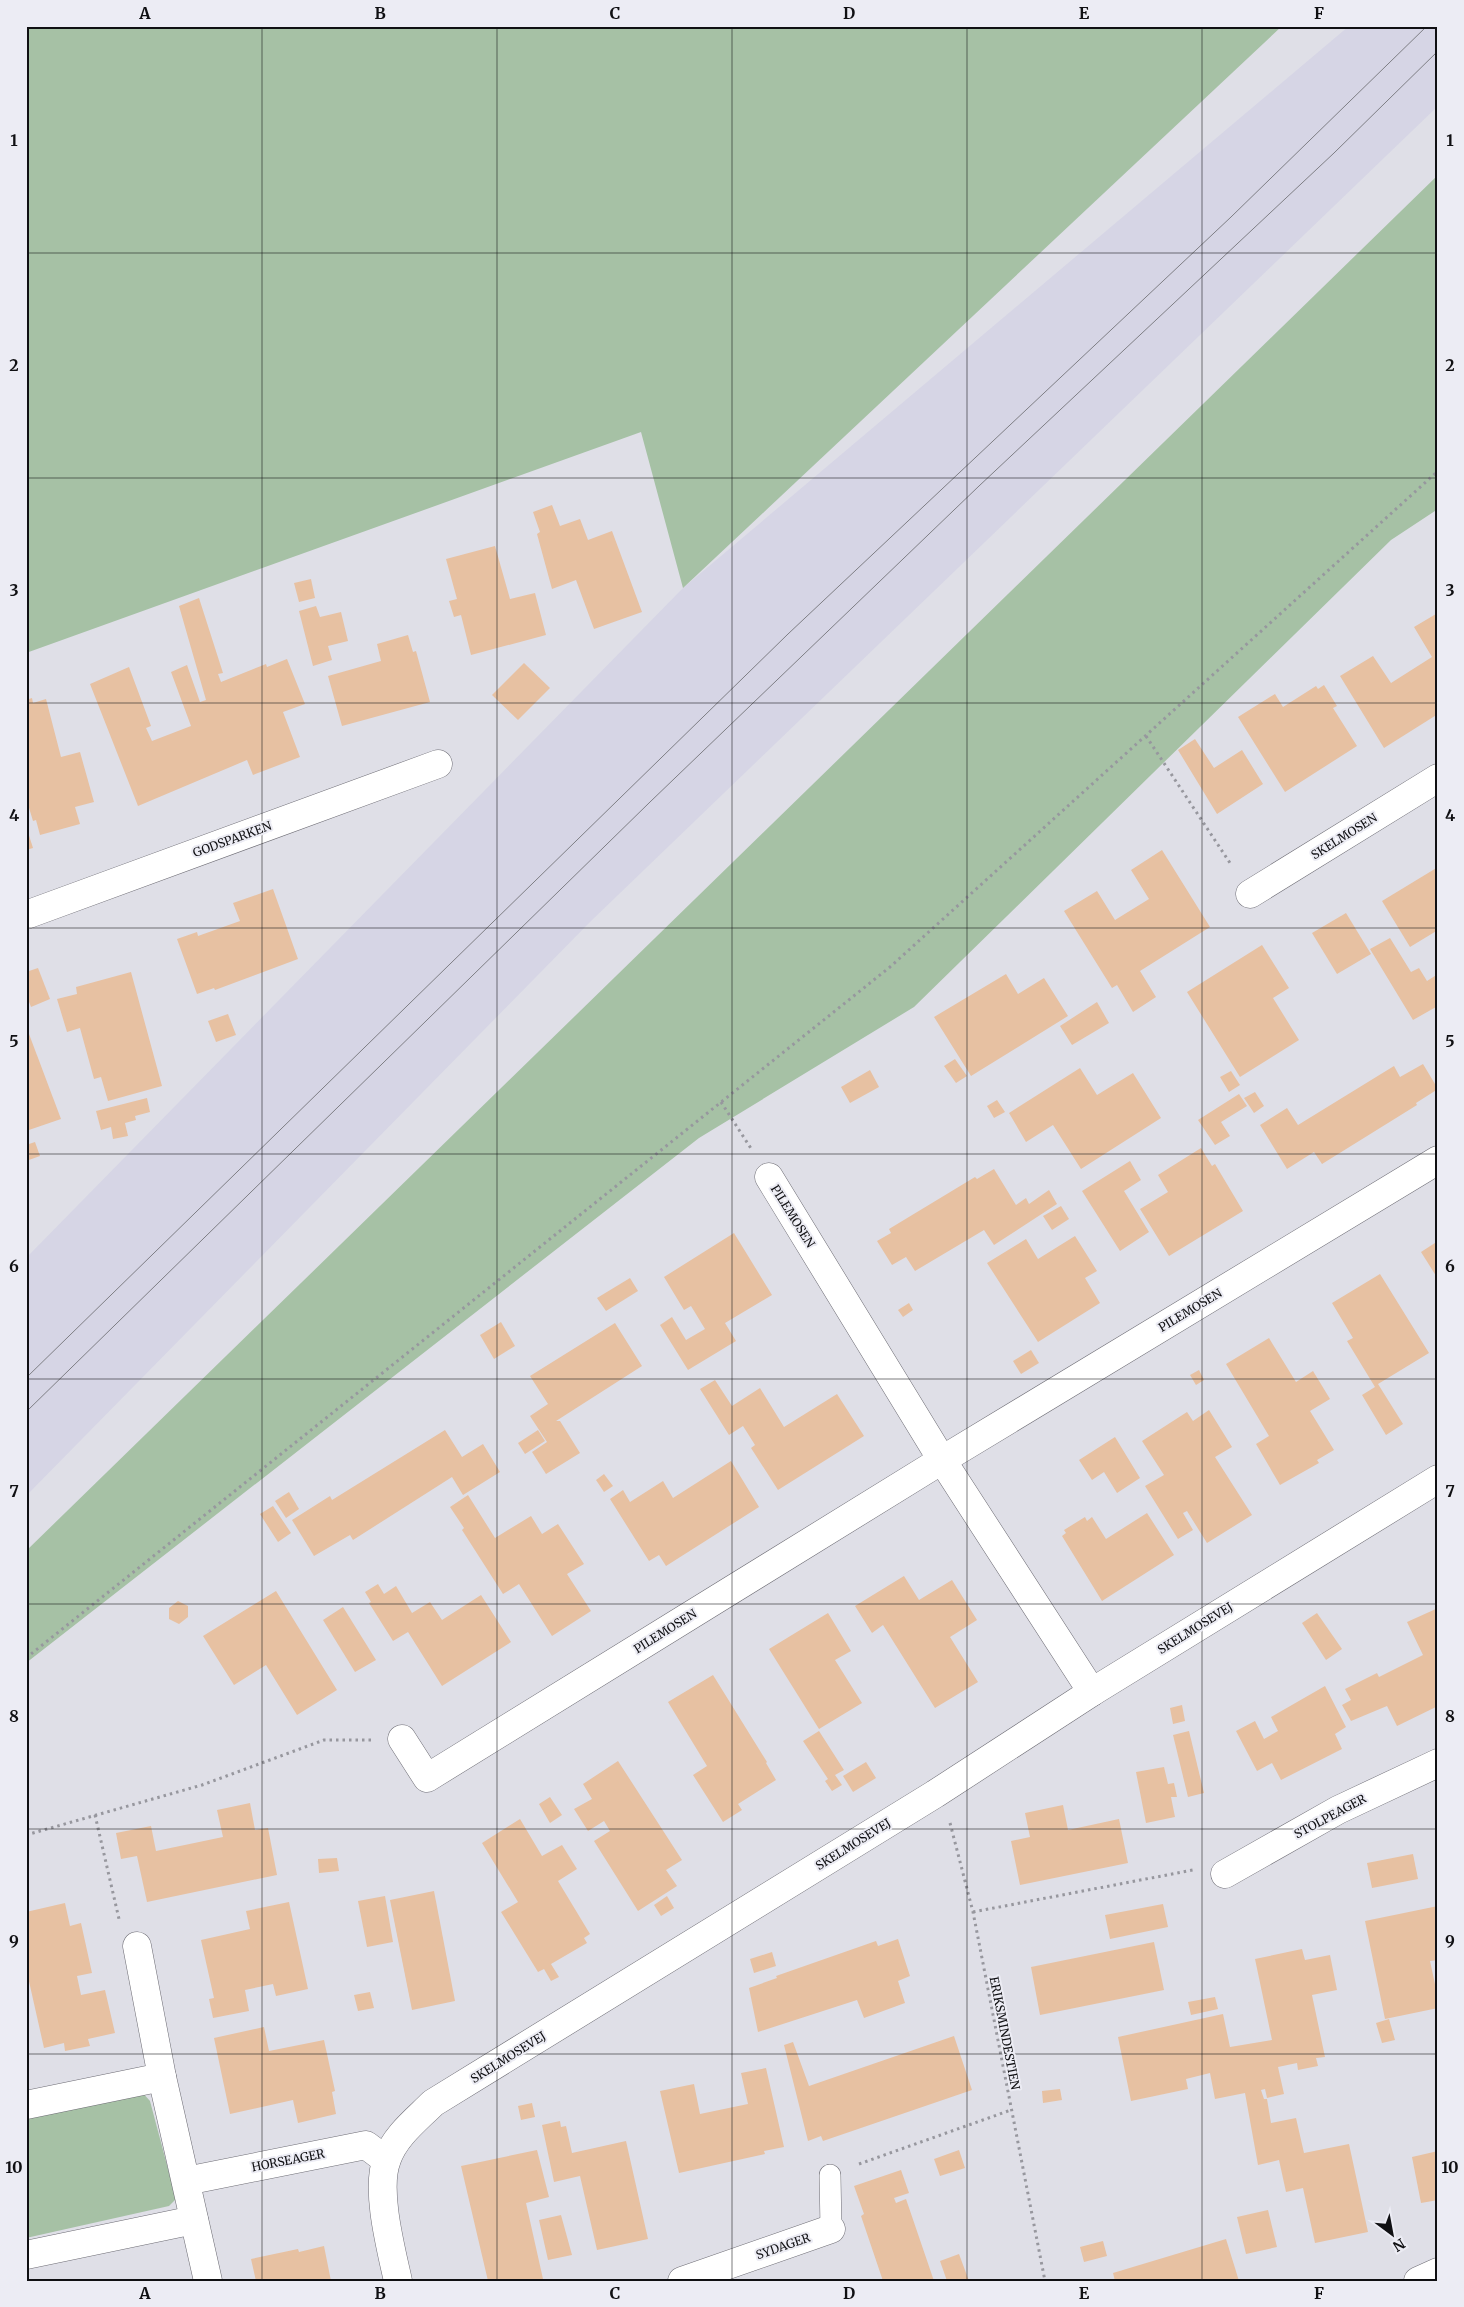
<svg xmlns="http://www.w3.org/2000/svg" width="1464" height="2307" viewBox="0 0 1464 2307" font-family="Merriweather,serif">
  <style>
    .built { fill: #d6d5e5 }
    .green { fill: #a6c1a5 }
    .building { fill: #e7c1a2 }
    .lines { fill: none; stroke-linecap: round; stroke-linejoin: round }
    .lane-casing { stroke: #6e6d75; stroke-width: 22 }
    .street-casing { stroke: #6e6d75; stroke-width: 29 }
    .path { stroke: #97979e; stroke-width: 3; stroke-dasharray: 2.5 4; stroke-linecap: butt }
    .lane { stroke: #fff; stroke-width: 21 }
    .street { stroke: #fff; stroke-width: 28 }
    .tram { stroke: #7e7e84; stroke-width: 1 }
    .grid { fill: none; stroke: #101013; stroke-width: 1; stroke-opacity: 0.55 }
    .labels { text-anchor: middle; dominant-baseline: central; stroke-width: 4; stroke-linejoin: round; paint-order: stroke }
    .street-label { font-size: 12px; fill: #101013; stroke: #ececf4 }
    .neatline { fill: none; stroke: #101013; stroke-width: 2 }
    .grid-label { font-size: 16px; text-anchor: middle; font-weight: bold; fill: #101013 }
  </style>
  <rect width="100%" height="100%" fill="#dfdfe7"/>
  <polygon class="built" points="1349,26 1438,26 1438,106 591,921 26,1496 26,1258 683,588"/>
  <g class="green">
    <polygon points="26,26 1282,26 683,588 641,432 26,653"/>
    <polygon points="1438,175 1438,509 1391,540 914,1007 699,1138 26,1663 26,1551"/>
    <polygon points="141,2091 150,2101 176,2199 169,2206 26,2238 26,2117"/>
  </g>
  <g class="building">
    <polygon points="552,505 560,526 580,519 588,540 612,531 642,612 594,629 576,580 552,589 537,534 540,532 533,512"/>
    <polygon points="495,546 510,599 535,593 546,635 471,655 461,615 454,617 449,601 457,599 446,559"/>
    <polygon points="311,579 315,598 299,602 294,583"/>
    <polygon points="199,598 223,673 218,674 221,682 266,664 267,667 287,659 305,704 283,712 300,757 253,775 247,760 138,806 90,684 129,667 151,726 146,728 152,741 191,726 171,672 187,665 200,702 206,700 179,606"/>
    <polygon points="316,606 320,617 341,612 348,641 328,646 332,660 313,666 299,611"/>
    <polygon points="1436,614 1438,617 1438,714 1384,748 1340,676 1373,656 1391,683 1432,657 1414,627"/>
    <polygon points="408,635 413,652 416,651 430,702 342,726 328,676 381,661 377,644"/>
    <polygon points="524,663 550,688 518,720 492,695"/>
    <polygon points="1324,685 1337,706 1333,708 1357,746 1285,792 1238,717 1275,694 1283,707 1316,686 1318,689"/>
    <polygon points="32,698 33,703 46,699 61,757 80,752 94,802 75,807 80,824 40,835 36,820 33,821 26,798 26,700"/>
    <polygon points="1195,739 1214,768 1242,750 1263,784 1217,814 1178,750"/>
    <polygon points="26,826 33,848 26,850"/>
    <polygon points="1162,850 1210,927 1140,971 1156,997 1133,1012 1117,985 1112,988 1064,911 1097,891 1115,920 1149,899 1131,870"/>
    <polygon points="1438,867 1438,930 1410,947 1382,901"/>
    <polygon points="273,889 298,959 215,990 214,988 197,994 177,939 197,932 198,936 240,921 233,903"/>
    <polygon points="1346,913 1371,954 1337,974 1312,933"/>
    <polygon points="1390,938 1411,972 1419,968 1427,981 1438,974 1438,1011 1436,1007 1413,1020 1370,949"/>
    <polygon points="1262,945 1289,988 1273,998 1299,1040 1240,1077 1187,992"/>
    <polygon points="38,968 50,999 31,1007 26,994 26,972"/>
    <polygon points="131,972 162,1086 108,1101 101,1077 94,1079 80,1028 67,1032 57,999 77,994 76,987"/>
    <polygon points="1006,974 1018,994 1044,978 1068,1016 971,1076 934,1017"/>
    <polygon points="1097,1002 1109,1023 1072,1045 1060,1026"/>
    <polygon points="228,1014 236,1035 216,1042 208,1021"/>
    <polygon points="29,1034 61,1119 26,1131 26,1035"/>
    <polygon points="955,1059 967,1076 956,1083 944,1066"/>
    <polygon points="1423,1064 1438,1089 1416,1103 1417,1105 1322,1164 1314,1152 1287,1169 1260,1125 1287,1108 1298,1125 1394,1066 1400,1077"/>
    <polygon points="1080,1068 1097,1095 1133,1073 1161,1118 1081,1169 1053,1125 1026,1142 1009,1113"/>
    <polygon points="870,1070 879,1087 850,1103 841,1087"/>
    <polygon points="1231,1071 1240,1085 1229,1092 1220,1077"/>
    <polygon points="1255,1092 1264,1106 1254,1113 1244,1098"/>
    <polygon points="1239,1094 1247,1106 1221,1122 1230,1136 1215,1145 1198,1120"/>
    <polygon points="147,1098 150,1112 135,1116 136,1120 125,1123 128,1136 113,1139 111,1127 101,1130 96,1111"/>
    <polygon points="997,1100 1005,1112 994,1118 987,1106"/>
    <polygon points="35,1142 40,1156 26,1161 26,1145"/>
    <polygon points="1201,1148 1212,1166 1215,1164 1243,1211 1169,1256 1140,1209 1168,1192 1158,1175"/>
    <polygon points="1130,1161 1141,1180 1124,1191 1149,1232 1120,1251 1082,1191"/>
    <polygon points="994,1169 1016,1205 1026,1198 1029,1204 1049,1190 1057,1204 994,1245 984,1230 915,1271 906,1257 892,1265 877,1241 891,1233 889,1229 975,1177 977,1179"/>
    <polygon points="1061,1206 1069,1219 1052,1230 1043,1216"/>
    <polygon points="734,1233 772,1295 725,1323 736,1341 688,1370 660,1325 672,1317 686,1340 705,1329 691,1306 684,1310 664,1277"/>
    <polygon points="1075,1236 1097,1271 1085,1278 1100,1303 1038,1342 987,1263 1026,1239 1038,1259"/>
    <polygon points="1438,1241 1438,1279 1421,1252"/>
    <polygon points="1380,1274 1429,1353 1378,1384 1403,1424 1386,1435 1362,1395 1375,1387 1347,1341 1353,1338 1332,1303"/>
    <polygon points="630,1278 638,1291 606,1311 597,1298"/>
    <polygon points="909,1303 913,1310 903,1317 898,1310"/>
    <polygon points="501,1322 515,1346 494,1359 480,1335"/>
    <polygon points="615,1323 642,1366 556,1421 560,1421 580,1453 546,1474 532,1452 547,1442 530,1416 548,1404 530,1376"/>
    <polygon points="1269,1338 1296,1382 1313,1371 1330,1399 1310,1411 1334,1450 1317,1460 1319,1463 1280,1485 1256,1444 1269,1436 1226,1364"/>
    <polygon points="1031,1350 1039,1363 1021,1374 1013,1361"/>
    <polygon points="1199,1370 1204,1380 1196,1385 1190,1375"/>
    <polygon points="715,1380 732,1406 760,1388 784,1427 837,1394 864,1436 778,1490 751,1448 755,1445 743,1426 729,1435 700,1389"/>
    <polygon points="1209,1410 1232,1447 1215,1457 1252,1515 1207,1543 1187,1511 1183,1513 1193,1530 1178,1539 1145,1486 1164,1475 1142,1441 1187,1412 1193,1421"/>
    <polygon points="445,1430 462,1457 483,1444 500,1472 463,1495 452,1477 353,1540 350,1535 314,1556 292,1520 330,1496 332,1500"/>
    <polygon points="538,1430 545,1441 525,1454 518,1443"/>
    <polygon points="1115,1437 1140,1478 1117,1493 1104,1472 1092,1480 1079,1460"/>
    <polygon points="731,1461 759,1507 666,1566 659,1555 649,1561 610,1499 623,1490 630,1502 663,1481 673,1498"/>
    <polygon points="604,1474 613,1486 604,1492 596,1480"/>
    <polygon points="289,1492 299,1509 286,1518 275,1501"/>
    <polygon points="468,1495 495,1538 531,1516 542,1534 558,1524 584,1564 567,1574 591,1611 552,1636 519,1584 503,1594 462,1530 464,1528 450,1507"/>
    <polygon points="273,1506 291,1533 278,1542 260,1514"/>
    <polygon points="1147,1513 1174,1555 1102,1601 1062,1536 1066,1533 1064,1530 1085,1517 1087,1521 1092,1517 1106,1539"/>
    <polygon points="904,1576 919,1600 952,1580 977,1620 950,1637 978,1682 935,1708 883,1625 872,1633 855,1606"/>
    <polygon points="378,1584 384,1594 396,1586 412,1613 430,1602 442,1620 481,1595 511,1642 442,1686 408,1632 393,1641 369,1603 371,1602 365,1592"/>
    <polygon points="276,1591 337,1690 297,1715 266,1665 234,1685 203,1636"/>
    <polygon points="178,1601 188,1606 188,1617 179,1624 169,1619 169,1608"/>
    <polygon points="343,1607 376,1660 355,1672 323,1620"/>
    <polygon points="1438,1608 1438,1706 1397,1726 1387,1706 1351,1721 1342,1705 1351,1700 1345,1689 1377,1673 1379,1677 1423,1655 1407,1622"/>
    <polygon points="828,1613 851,1651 835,1660 862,1703 819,1729 769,1649"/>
    <polygon points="1317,1613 1342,1649 1326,1660 1302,1623"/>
    <polygon points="713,1675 767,1762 766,1763 776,1780 738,1804 742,1810 723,1822 693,1775 707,1766 668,1702"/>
    <polygon points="1325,1686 1346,1727 1335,1734 1342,1749 1281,1780 1272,1763 1257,1771 1236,1731 1255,1721 1264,1739 1278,1731 1271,1717"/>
    <polygon points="1182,1705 1185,1721 1173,1724 1170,1708"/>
    <polygon points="819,1731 844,1770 835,1775 842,1785 832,1791 825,1781 828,1779 803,1741"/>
    <polygon points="1189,1731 1204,1793 1188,1797 1173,1735"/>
    <polygon points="618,1761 682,1860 666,1870 677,1886 638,1911 594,1841 610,1831 604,1821 588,1831 574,1809 592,1799 583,1784"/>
    <polygon points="866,1762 876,1778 853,1792 843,1776"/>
    <polygon points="1164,1767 1168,1784 1174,1783 1177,1797 1171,1797 1175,1817 1146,1823 1136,1772"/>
    <polygon points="550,1797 562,1815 550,1823 539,1804"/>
    <polygon points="250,1803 255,1830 268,1828 277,1875 147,1902 137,1856 121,1859 116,1833 151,1826 156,1851 223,1837 217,1810"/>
    <polygon points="1063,1805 1068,1830 1119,1819 1128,1863 1020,1885 1011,1841 1030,1837 1025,1813"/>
    <polygon points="520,1819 542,1856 562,1845 577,1869 558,1881 590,1934 584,1938 587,1943 551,1964 559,1977 551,1981 544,1969 538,1972 501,1912 518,1902 482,1843"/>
    <polygon points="1413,1854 1418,1879 1372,1888 1367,1863"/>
    <polygon points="337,1858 339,1871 319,1873 318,1859"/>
    <polygon points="434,1891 455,2001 412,2010 390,1900"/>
    <polygon points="385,1896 393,1942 367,1947 358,1901"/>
    <polygon points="667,1896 674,1908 661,1916 654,1905"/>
    <polygon points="289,1902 308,1989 276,1996 273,1984 245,1990 249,2011 213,2018 209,1999 214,1998 201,1940 250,1929 246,1911"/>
    <polygon points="65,1903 70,1926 81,1923 92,1973 77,1976 81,1995 105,1990 115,2033 88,2039 90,2046 65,2051 64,2043 44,2048 26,1968 26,1912"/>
    <polygon points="1163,1904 1168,1927 1110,1939 1105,1915"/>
    <polygon points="1438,1906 1438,1960 1430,1961 1438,1998 1438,2008 1385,2019 1365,1921"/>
    <polygon points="898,1939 910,1976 898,1981 905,2003 864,2018 857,2000 758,2032 749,1988 777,1978 776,1976 876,1941 878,1946"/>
    <polygon points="1154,1942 1164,1990 1040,2015 1031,1967"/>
    <polygon points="1302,1949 1305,1960 1330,1955 1337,1990 1312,1995 1325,2057 1316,2058 1318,2066 1298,2070 1297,2063 1278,2067 1284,2094 1267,2098 1265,2089 1261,2090 1264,2099 1267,2099 1271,2123 1296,2118 1304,2153 1349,2144 1368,2232 1315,2243 1303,2188 1286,2192 1279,2160 1258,2165 1245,2093 1215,2099 1210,2073 1186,2079 1188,2089 1131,2101 1118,2037 1223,2014 1230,2047 1272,2040 1255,1959"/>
    <polygon points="772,1952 776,1966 754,1973 750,1959"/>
    <polygon points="370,1992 374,2008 358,2011 354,1995"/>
    <polygon points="1215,1997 1218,2009 1191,2015 1188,2002"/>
    <polygon points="1389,2019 1395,2040 1382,2043 1376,2023"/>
    <polygon points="264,2027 269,2051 324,2040 335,2091 332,2092 336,2114 298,2123 293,2100 230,2114 214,2038"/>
    <polygon points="954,2036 972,2090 823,2141 821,2136 808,2141 784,2045 793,2042 809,2086"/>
    <polygon points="766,2068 784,2147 764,2151 765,2154 679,2173 660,2091 694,2084 700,2114 748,2104 741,2073"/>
    <polygon points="1060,2089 1062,2100 1043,2103 1042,2091"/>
    <polygon points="532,2103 535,2117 521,2120 518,2106"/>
    <polygon points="560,2121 561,2127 566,2126 572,2153 626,2141 648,2239 597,2250 580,2176 554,2182 542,2125"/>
    <polygon points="537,2150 549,2197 526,2203 543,2279 534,2281 488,2281 461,2166"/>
    <polygon points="959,2150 965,2168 940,2176 934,2159"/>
    <polygon points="1438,2151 1438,2200 1421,2203 1412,2157"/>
    <polygon points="901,2170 909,2193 894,2198 896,2203 906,2199 934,2281 883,2281 861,2216 864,2214 854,2186"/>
    <polygon points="1268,2210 1277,2247 1246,2254 1237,2217"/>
    <polygon points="561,2215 572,2255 548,2260 539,2220"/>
    <polygon points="1226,2239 1239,2281 1115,2281 1113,2273"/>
    <polygon points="1103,2241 1107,2256 1084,2262 1080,2247"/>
    <polygon points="324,2246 331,2281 256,2281 251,2259 298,2249 299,2252"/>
    <polygon points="959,2254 969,2281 947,2281 940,2261"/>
  </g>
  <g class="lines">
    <defs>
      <polyline id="lane" points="830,2175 831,2229"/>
      <g id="street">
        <polyline points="1250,894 1438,778"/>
        <polyline points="26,915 438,764"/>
        <polyline points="769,1177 942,1460 1092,1692"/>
        <polyline points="402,1739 427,1778 942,1460 1438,1160"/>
        <polyline points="1225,1874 1338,1810 1438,1763"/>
        <polyline points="137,1946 162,2077 208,2281"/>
        <polyline points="26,2105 162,2077"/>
        <polyline points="186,2181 366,2145 386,2160"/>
        <polyline points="26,2255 194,2220"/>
        <path d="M 398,2281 C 391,2249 375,2189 387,2159 C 395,2136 416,2120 433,2103 L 935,1794 L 1092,1692 L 1438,1479"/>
        <polyline points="682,2281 831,2229"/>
        <polyline points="1418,2281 1438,2272"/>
      </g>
    </defs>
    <use href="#lane" class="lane-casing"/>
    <use href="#street" class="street-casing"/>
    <g class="path">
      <polyline points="1146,736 1232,866"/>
      <polyline points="721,1102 752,1150"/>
      <polyline points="26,1658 890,967 1438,471"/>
      <polyline points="95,1815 119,1919"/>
      <polyline points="950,1823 973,1912 1045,2281"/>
      <polyline points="26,1835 202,1785 324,1740 371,1740"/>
      <polyline points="973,1912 1193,1870"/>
      <polyline points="859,2164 1011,2110"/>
    </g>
    <use href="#lane" class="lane"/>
    <use href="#street" class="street"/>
    <g class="tram">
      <polyline points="26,1378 788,634 1231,217 1427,26"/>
      <polyline points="26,1412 650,802 979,486 1334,153 1438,51"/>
    </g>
  </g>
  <path class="grid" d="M 262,26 L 262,2281M 497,26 L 497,2281M 732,26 L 732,2281M 967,26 L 967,2281M 1202,26 L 1202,2281M 26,253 L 1438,253M 26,478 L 1438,478M 26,703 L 1438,703M 26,928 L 1438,928M 26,1154 L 1438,1154M 26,1379 L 1438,1379M 26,1604 L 1438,1604M 26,1829 L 1438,1829M 26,2054 L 1438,2054"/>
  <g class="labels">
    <g class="street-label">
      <text transform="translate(1344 836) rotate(-32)">SKELMOSEN</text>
      <text transform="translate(232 839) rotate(-20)">GODSPARKEN</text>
      <text transform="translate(793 1216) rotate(58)">PILEMOSEN</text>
      <text transform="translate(1190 1310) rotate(-31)">PILEMOSEN</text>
      <text transform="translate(1195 1628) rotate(-32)">SKELMOSEVEJ</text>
      <text transform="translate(665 1631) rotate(-32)">PILEMOSEN</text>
      <text transform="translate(1330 1816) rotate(-28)">STOLPEAGER</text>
      <text transform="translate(853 1844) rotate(-32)">SKELMOSEVEJ</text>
      <text transform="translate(1005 2033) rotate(79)">ERIKSMINDESTIEN</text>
      <text transform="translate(508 2057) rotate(-32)">SKELMOSEVEJ</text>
      <text transform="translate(288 2160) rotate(-11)">HORSEAGER</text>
      <text transform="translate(783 2246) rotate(-19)">SYDAGER</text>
    </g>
  </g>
  <rect width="1464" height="2307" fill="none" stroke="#ececf4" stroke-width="55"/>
  <g transform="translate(1392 2234) rotate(148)" stroke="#ececf4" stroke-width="4" paint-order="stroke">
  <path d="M0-4L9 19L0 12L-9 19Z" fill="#101013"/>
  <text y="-8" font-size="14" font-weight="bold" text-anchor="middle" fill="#101013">N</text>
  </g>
  <rect x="28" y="28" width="1408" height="2252" class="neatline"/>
  <g class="grid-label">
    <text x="145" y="19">A</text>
    <text x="380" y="19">B</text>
    <text x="615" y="19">C</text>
    <text x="849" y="19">D</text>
    <text x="1084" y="19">E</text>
    <text x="1319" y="19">F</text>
    <text x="14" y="146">1</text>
    <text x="1450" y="146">1</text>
    <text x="14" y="371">2</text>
    <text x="1450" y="371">2</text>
    <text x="14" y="596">3</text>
    <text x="1450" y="596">3</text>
    <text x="14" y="821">4</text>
    <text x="1450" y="821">4</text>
    <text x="14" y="1047">5</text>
    <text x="1450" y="1047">5</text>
    <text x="14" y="1272">6</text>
    <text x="1450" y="1272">6</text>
    <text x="14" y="1497">7</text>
    <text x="1450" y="1497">7</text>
    <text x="14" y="1722">8</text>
    <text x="1450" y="1722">8</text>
    <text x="14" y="1947">9</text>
    <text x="1450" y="1947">9</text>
    <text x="14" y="2173">10</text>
    <text x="1450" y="2173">10</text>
    <text x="145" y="2299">A</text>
    <text x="380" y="2299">B</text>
    <text x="615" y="2299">C</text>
    <text x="849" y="2299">D</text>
    <text x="1084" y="2299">E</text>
    <text x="1319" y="2299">F</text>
  </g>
</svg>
